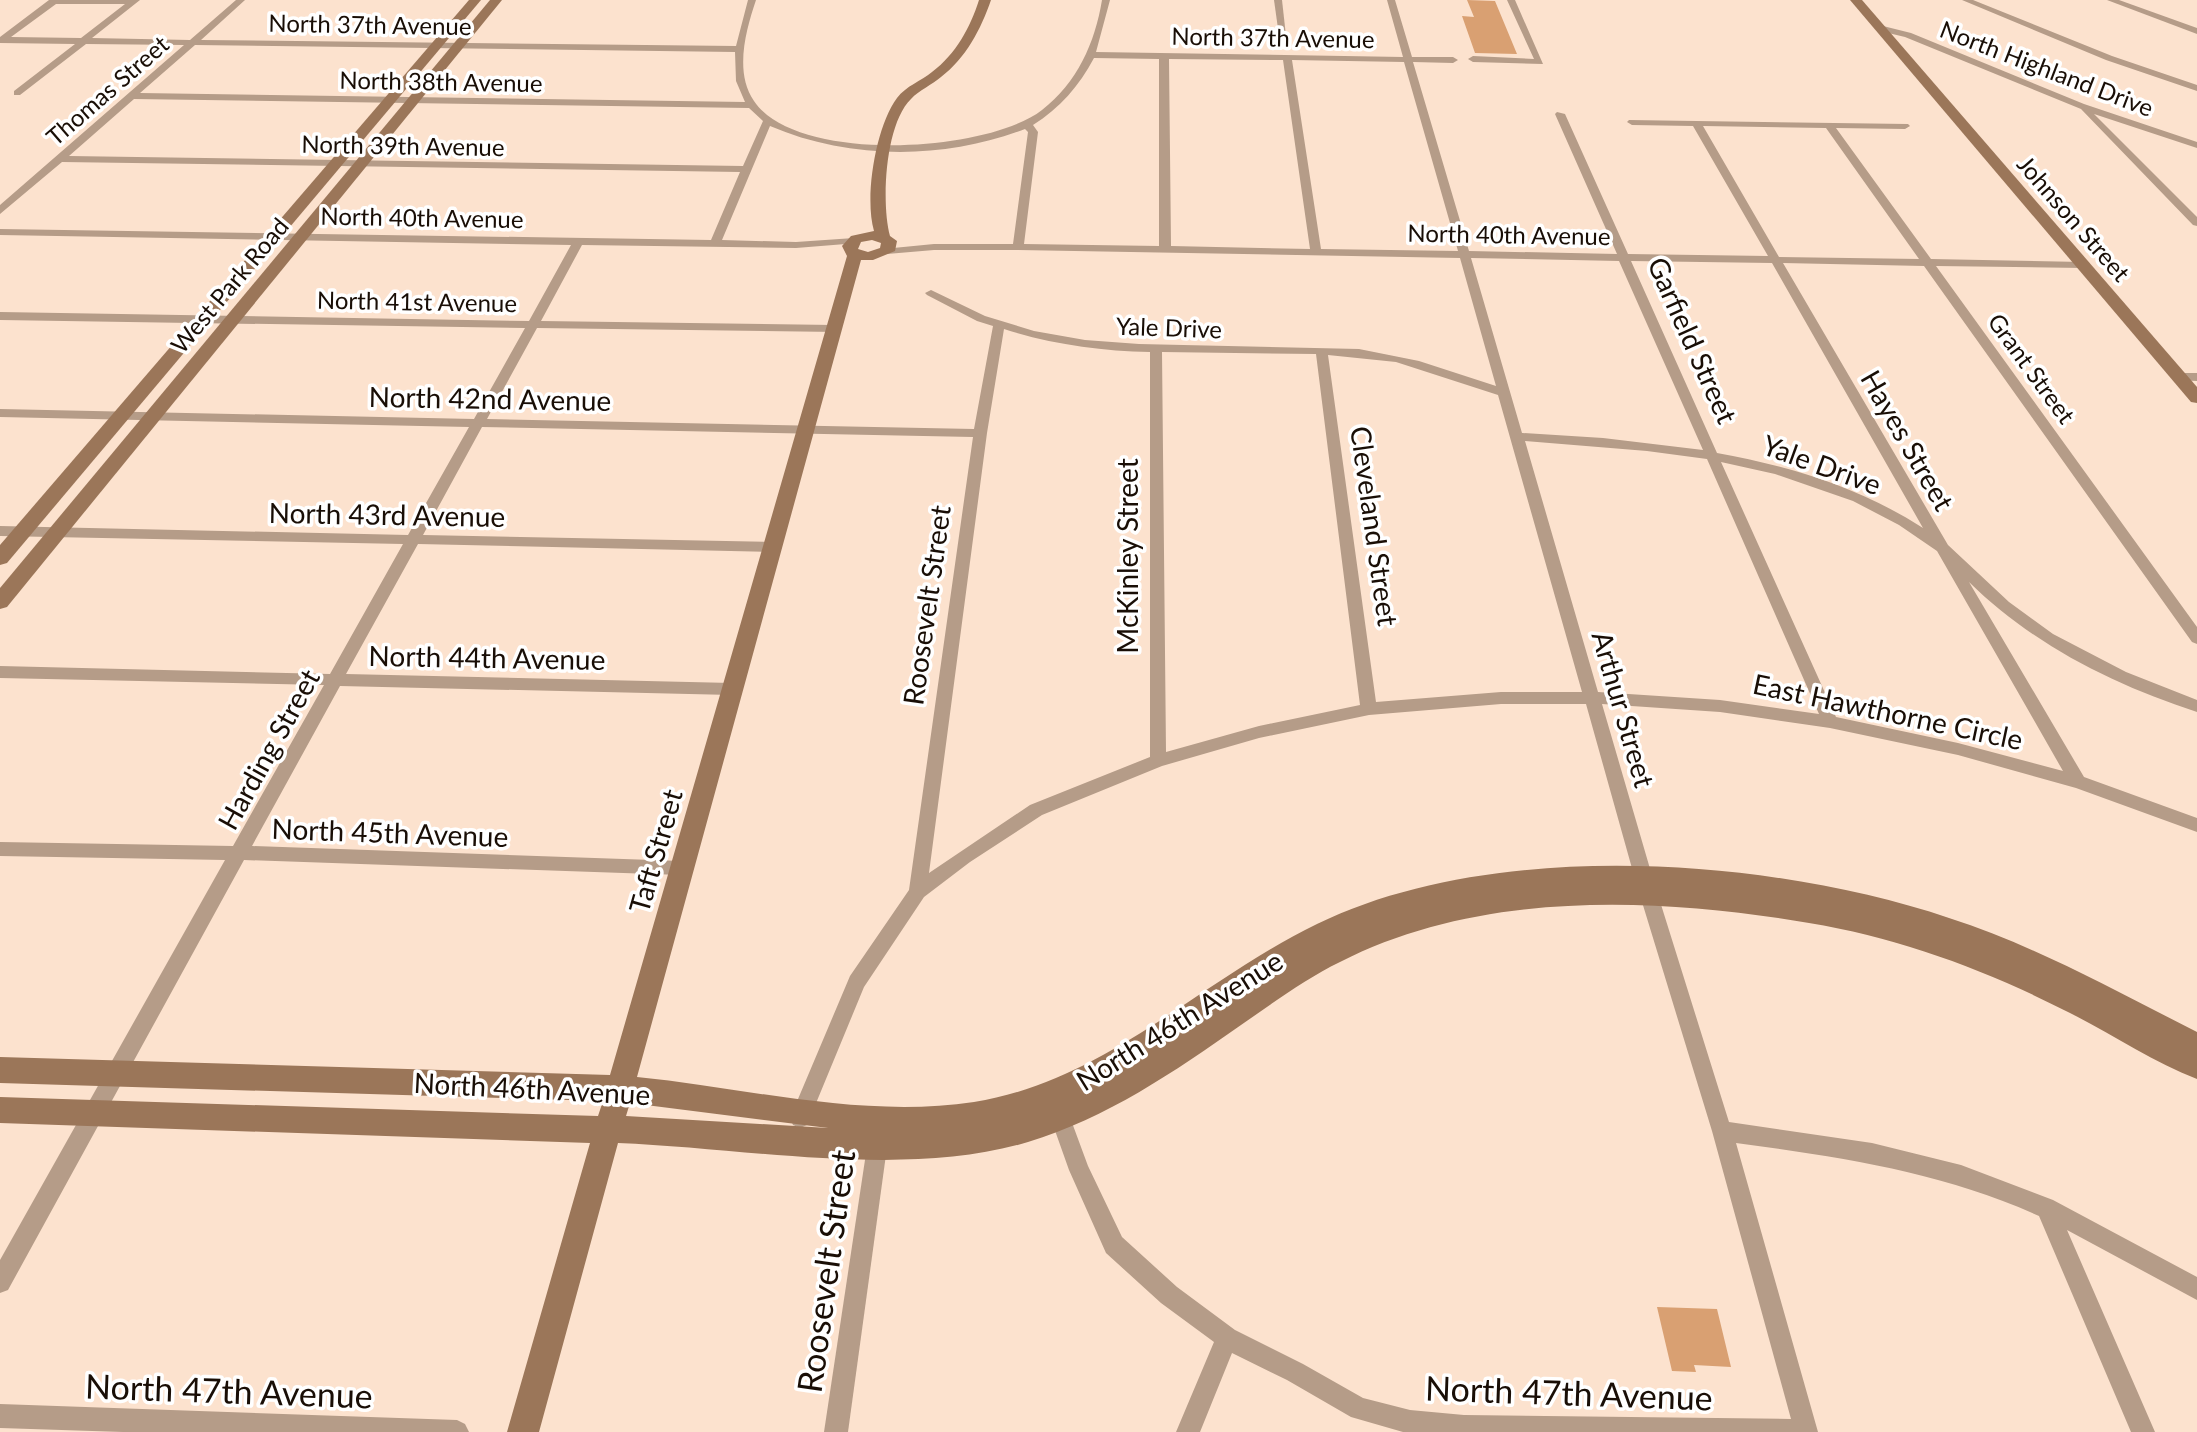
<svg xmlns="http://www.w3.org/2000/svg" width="2197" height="1432" viewBox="0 0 2197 1432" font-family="Lato,sans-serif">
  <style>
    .building { fill: #d9a072 }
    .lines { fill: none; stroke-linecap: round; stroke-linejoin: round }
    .street { fill: #b59c88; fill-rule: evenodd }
    .secondary { fill: #9b7659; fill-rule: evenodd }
    .labels { text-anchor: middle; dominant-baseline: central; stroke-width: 7; stroke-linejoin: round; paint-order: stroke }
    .far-street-label { font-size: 24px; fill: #190e06; stroke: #fff }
    .street-label { font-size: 28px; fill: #190e06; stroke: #fff }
    .near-street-label { font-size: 34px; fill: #190e06; stroke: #fff }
  </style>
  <rect width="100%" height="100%" fill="#fce2ce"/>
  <g class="building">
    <polygon points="1467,0 1495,1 1517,54 1475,53 1462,16 1474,17"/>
    <polygon points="1657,1307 1717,1309 1731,1367 1694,1365 1696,1372 1672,1371"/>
  </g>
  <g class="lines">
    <g class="street">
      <path d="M 49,0 L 140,0 L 92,38 L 190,40 L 236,0 L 245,0 L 201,40 L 736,46 L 748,0 L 756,0 C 746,30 734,72 754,101 C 796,164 987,153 1042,110 C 1077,83 1095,43 1102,0 L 1110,0 L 1096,52 L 1403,57 L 1387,0 L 1395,0 L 1412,57 L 1453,57 L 1458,60 L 1453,63 L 1413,62 L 1469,251 L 1617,254 L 1555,114 L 1557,112 L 1565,114 L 1628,254 L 1768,256 L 1693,126 L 1632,125 L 1627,122 L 1629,120 L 1908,124 L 1910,126 L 1905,129 L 1836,128 L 1931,259 L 2083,262 L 2089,265 L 2083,268 L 1936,266 L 2197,627 L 2197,644 L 2192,642 L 1924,266 L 1783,263 L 1948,545 L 2009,602 L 2053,634 L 2126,672 L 2197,700 L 2197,712 C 2113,685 2032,644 1969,582 L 2084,777 L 2197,818 L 2197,832 L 2076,788 L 1958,755 L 1830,728 L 1720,712 L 1602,704 L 1653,879 L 1729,1122 L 1872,1143 L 1961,1165 L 2053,1200 L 2197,1277 L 2197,1300 L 2067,1230 L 2155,1432 L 2131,1432 L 2039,1216 C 1942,1172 1840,1157 1736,1143 L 1818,1432 L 1403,1432 L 1351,1417 L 1287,1380 L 1232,1353 L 1200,1432 L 1176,1432 L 1214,1342 L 1161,1303 L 1106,1253 L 1069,1170 L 1047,1108 L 1050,1101 L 1057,1098 L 1064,1101 L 1088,1166 L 1122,1237 L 1177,1287 L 1235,1330 L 1303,1364 L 1363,1398 L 1410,1410 L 1464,1415 L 1791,1419 L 1712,1131 L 1635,879 L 1586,704 L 1501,704 L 1369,715 L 1259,738 L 1162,766 L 1042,815 L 970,862 L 924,897 L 864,987 L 807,1125 L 800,1128 L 793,1125 L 790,1118 L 850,976 L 909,890 L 973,437 L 482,427 L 423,535 L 773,542 L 780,547 L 773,552 L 418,544 L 346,674 L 732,683 L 740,689 L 732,695 L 340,686 L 252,846 L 681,861 L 687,863 L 690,868 L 687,873 L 681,875 L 244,860 L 8,1290 L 0,1293 L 0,1260 L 225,860 L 0,856 L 0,842 L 233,846 L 324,685 L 0,678 L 0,666 L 330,674 L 403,544 L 0,536 L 0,526 L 408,535 L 469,427 L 0,417 L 0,409 L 474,419 L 525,328 L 0,320 L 0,312 L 529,321 L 571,245 L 0,235 L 0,229 L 711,240 L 740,172 L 62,162 L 0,214 L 0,205 L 184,45 L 86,44 L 20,95 L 14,95 L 14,91 L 75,44 L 0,43 L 0,37 ZM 56,4 L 125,4 L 81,38 L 11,37 ZM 195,45 L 735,52 L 736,81 L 745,102 L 140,93 ZM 1094,58 L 1159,59 L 1159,246 L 1024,244 L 1038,132 L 1033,125 C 1060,108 1079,86 1094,58 ZM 1169,59 L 1283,60 L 1310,249 L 1171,246 ZM 1292,60 L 1404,62 L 1458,251 L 1321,249 ZM 134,99 L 749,108 L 763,121 L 743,166 L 69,156 ZM 770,126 C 849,160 945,160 1025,129 L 1028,132 L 1013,244 L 934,244 L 883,249 L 881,251 L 887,254 L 934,250 L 1018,250 L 1460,258 L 1496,386 L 1419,361 L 1359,349 L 1139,344 L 1085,340 L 1034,331 L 985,316 L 931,290 L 925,293 L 927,295 L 977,321 L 993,326 L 974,429 L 487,419 L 537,328 L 838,332 L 838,326 L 834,325 L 541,321 L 582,245 L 796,248 L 858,243 L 859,241 L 854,238 L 796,242 L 722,240 ZM 1703,126 L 1826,128 L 1919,259 L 1779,257 ZM 1471,258 L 1619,261 L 1703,450 L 1603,438 L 1522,433 ZM 1631,261 L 1772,263 L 1923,528 C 1861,488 1790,466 1717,453 ZM 1004,329 C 1051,344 1100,351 1150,352 L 1150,757 L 1030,805 L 929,873 L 987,433 ZM 1162,352 L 1316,354 L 1360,705 L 1259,726 L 1166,752 ZM 1328,355 L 1396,362 L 1498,395 L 1582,692 L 1501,692 L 1376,702 ZM 1525,441 L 1647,451 L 1707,459 L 1819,714 L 1720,700 L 1598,692 ZM 1721,462 L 1775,474 L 1853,501 L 1899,525 L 1937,551 L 2063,771 L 1958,743 L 1836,717 Z"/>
      <polygon points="1274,0 1282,0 1287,45 1280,43"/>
      <polygon points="1507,0 1515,0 1543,64 1473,62 1468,59 1473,56 1534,59"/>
      <polygon points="1962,0 1973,0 2112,56 2197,85 2197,91 2106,60"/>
      <polygon points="2107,0 2119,0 2197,28 2197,34"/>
      <polygon points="1883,26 1911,33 2084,104 2197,142 2197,148 2094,114 2197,217 2197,226 2193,225 2081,109 1905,37 1880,31 1880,27"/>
      <polygon points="2179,373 2197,373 2197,381 2175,380 2175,374"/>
      <polygon points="878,1130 885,1133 888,1140 848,1432 824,1432 868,1140 871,1133"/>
      <polygon points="0,1404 457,1420 465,1424 469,1432 123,1432 0,1428"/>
    </g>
    <g class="secondary">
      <polygon points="469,0 481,0 7,563 0,565 0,545"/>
      <polygon points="490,0 502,0 7,607 0,609 0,588"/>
      <path d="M 979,0 L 991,0 C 981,29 966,58 941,77 C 932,85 919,90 911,99 C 885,124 881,203 890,236 L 897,241 L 895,251 L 873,260 L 861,260 L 637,1077 C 748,1088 862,1119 974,1102 C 1106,1081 1201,980 1317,924 C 1493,838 1768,857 1949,918 C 2036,946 2116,991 2197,1032 L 2197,1079 C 2153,1062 2112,1034 2070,1013 C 1988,971 1901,938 1809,923 C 1657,897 1481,890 1340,962 C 1305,979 1273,1003 1241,1025 C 1174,1072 1107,1118 1028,1142 C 906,1179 746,1148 618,1143 L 539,1432 L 507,1432 L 590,1143 L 0,1123 L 0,1097 L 598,1116 L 603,1101 L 0,1083 L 0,1057 L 610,1075 L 847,256 L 842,246 L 851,236 L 874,231 C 864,197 876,126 897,98 C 906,86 921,81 932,72 C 956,54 970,28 979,0 ZM 872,240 L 881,243 L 880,248 L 868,252 L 858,249 L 861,242 ZM 630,1103 L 828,1128 L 626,1116 Z"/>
      <polygon points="1850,0 1862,0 2197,387 2197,403 2191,402"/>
    </g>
  </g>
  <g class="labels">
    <g class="far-street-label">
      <text transform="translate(370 24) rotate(1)">North 37th Avenue</text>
      <text transform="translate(1273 37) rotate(1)">North 37th Avenue</text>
      <text transform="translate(2047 68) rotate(21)">North Highland Drive</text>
      <text transform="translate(441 81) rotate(1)">North 38th Avenue</text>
      <text transform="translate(107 90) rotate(-41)">Thomas Street</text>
      <text transform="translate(403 145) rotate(1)">North 39th Avenue</text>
      <text transform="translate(422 217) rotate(1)">North 40th Avenue</text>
      <text transform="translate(2074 218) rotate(49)">Johnson Street</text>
      <text transform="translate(1509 234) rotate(1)">North 40th Avenue</text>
      <text transform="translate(229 285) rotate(-50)">West Park Road</text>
      <text transform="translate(417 301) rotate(1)">North 41st Avenue</text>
      <text transform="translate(1169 327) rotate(2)">Yale Drive</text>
      <text transform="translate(2032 368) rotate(54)">Grant Street</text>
    </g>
    <g class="street-label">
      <text transform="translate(1693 340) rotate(66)">Garfield Street</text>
      <text transform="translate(490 398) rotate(1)">North 42nd Avenue</text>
      <text transform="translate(1908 440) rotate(60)">Hayes Street</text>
      <text transform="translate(1822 464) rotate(20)">Yale Drive</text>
      <text transform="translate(387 514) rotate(1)">North 43rd Avenue</text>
      <text transform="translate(1375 526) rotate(82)">Cleveland Street</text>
      <text transform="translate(1127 556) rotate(-90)">McKinley Street</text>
      <text transform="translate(926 605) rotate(-82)">Roosevelt Street</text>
      <text transform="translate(487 657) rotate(1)">North 44th Avenue</text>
      <text transform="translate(1624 709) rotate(74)">Arthur Street</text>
      <text transform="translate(1888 711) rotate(12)">East Hawthorne Circle</text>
      <text transform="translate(268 749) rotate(-61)">Harding Street</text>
      <text transform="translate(390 832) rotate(2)">North 45th Avenue</text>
      <text transform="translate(655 851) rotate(-74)">Taft Street</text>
      <text transform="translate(1179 1020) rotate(-32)">North 46th Avenue</text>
      <text transform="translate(532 1088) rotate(3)">North 46th Avenue</text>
    </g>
    <g class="near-street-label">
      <text transform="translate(825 1271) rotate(-82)">Roosevelt Street</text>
      <text transform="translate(229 1390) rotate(2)">North 47th Avenue</text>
      <text transform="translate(1569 1392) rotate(2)">North 47th Avenue</text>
    </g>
  </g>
</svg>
